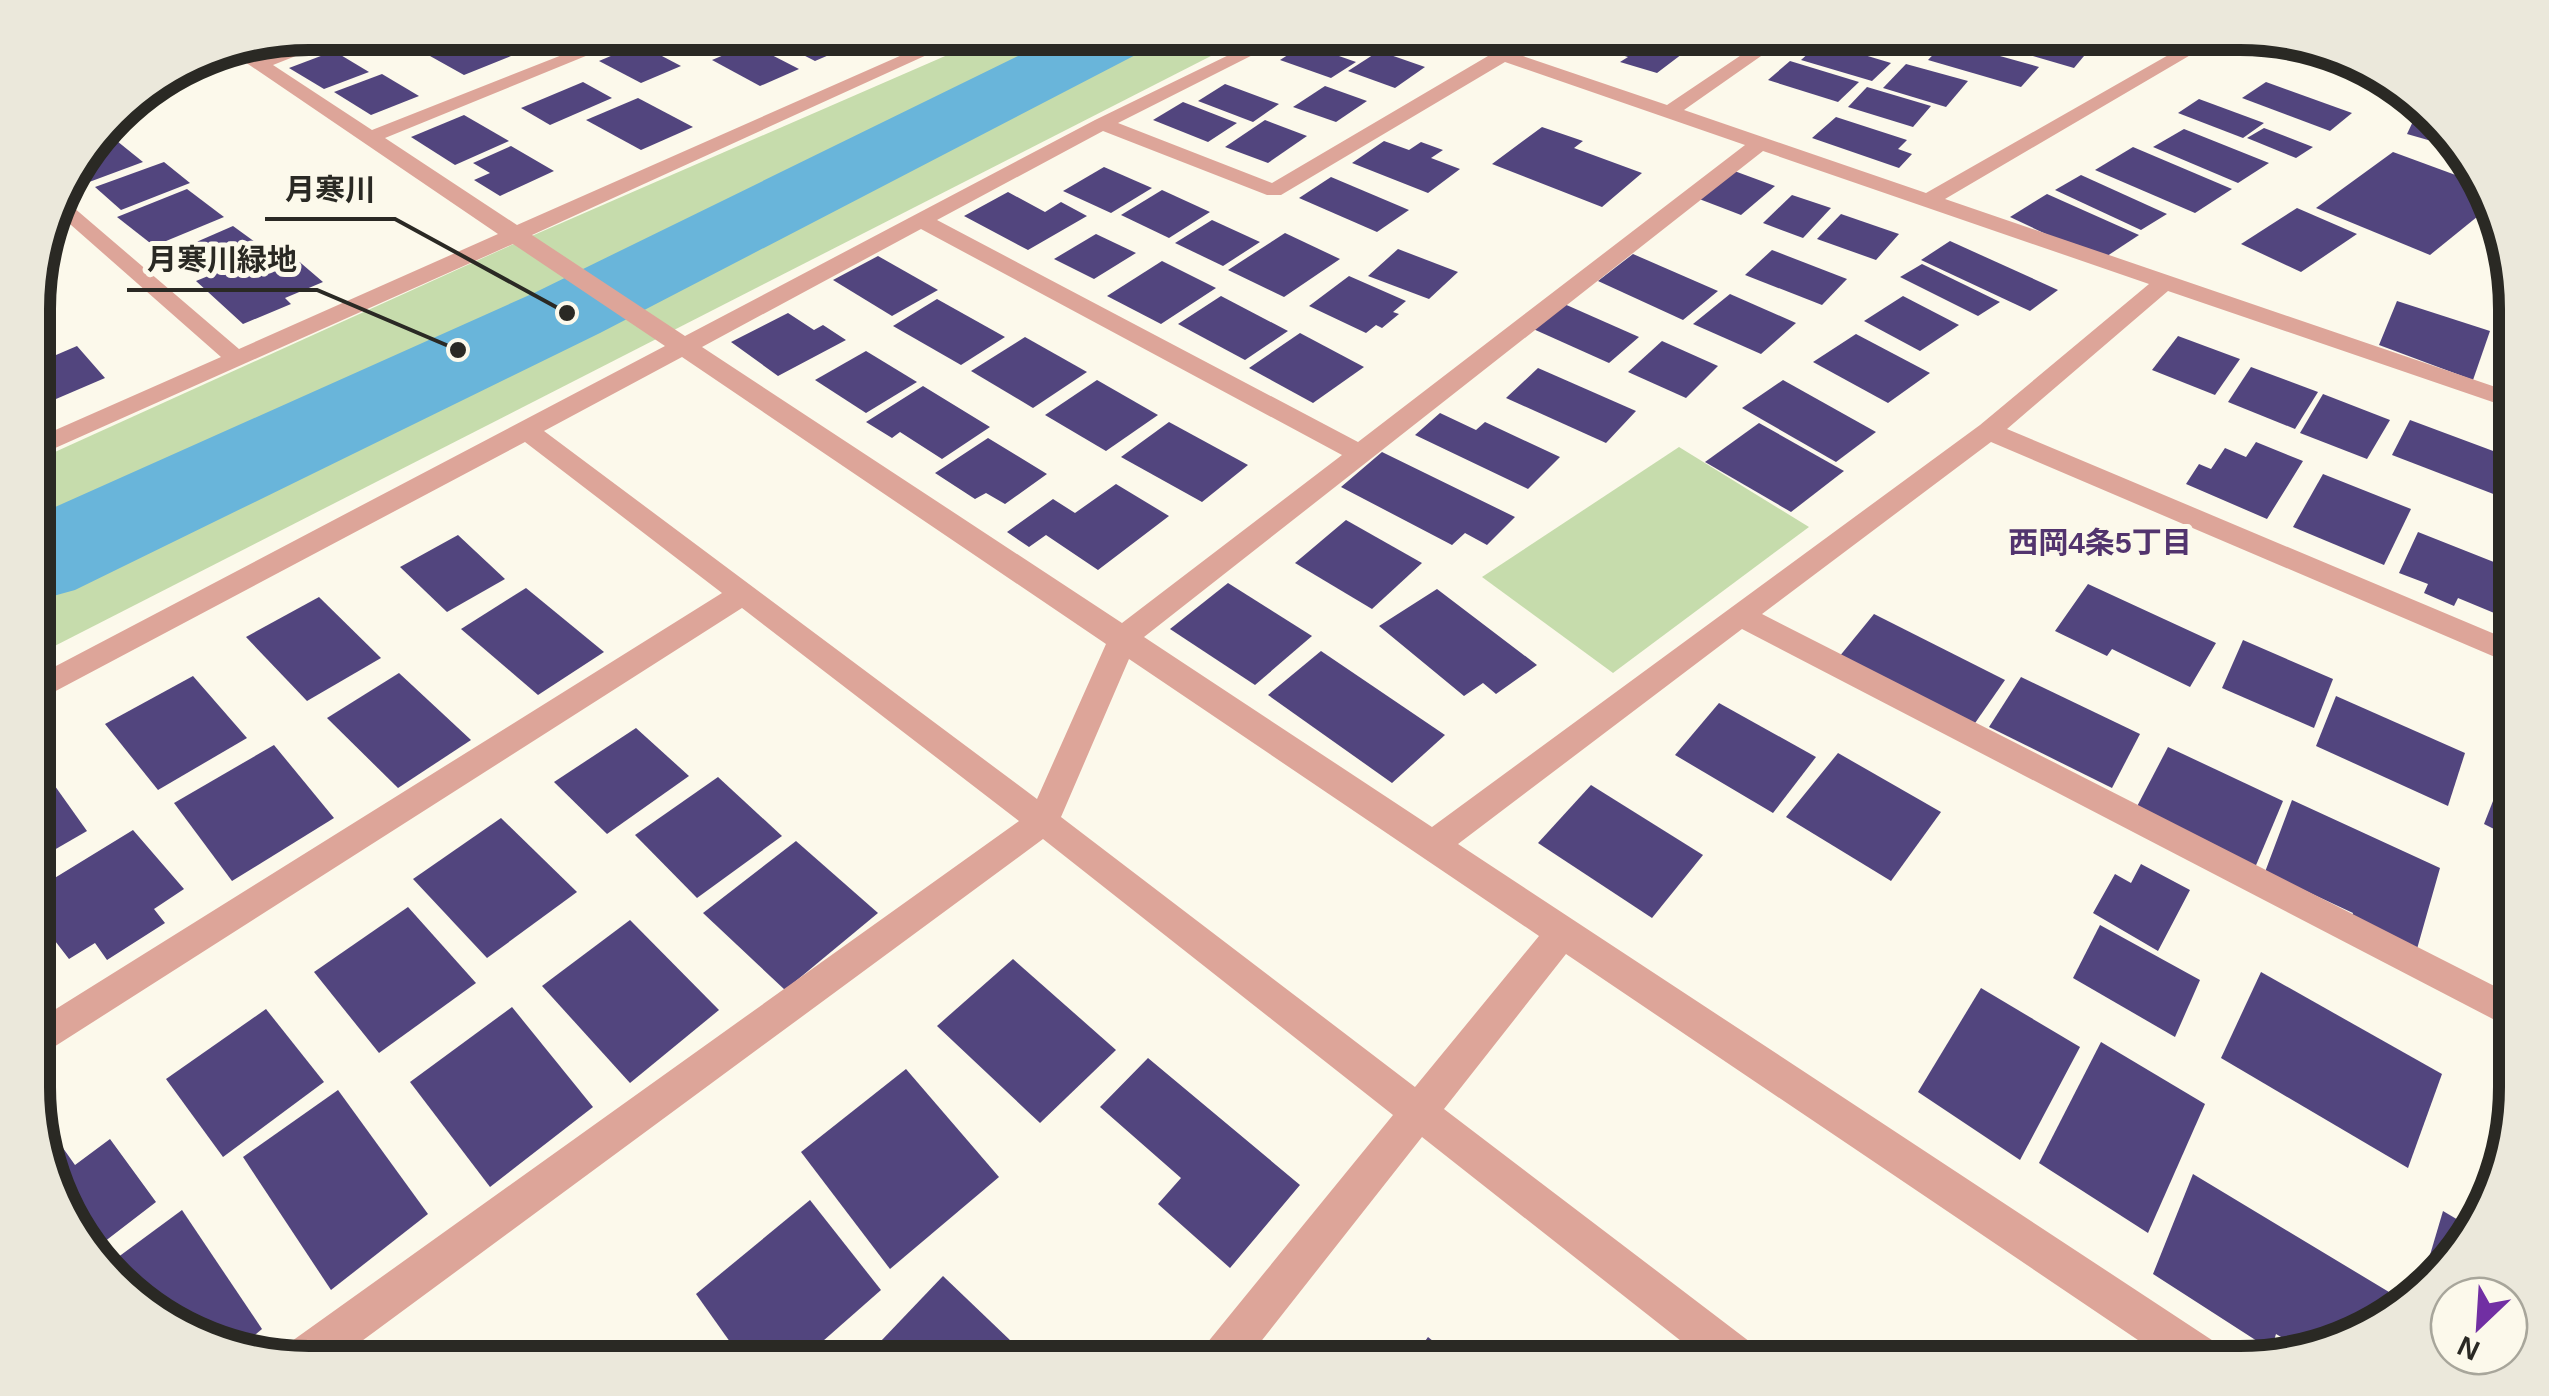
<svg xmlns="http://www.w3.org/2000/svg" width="2549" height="1396" viewBox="0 0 2549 1396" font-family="Helvetica,'Noto Sans JP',sans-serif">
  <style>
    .green { fill: #c6dcac }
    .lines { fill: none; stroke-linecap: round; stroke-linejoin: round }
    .river { fill: #69b5da; fill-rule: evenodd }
    .building { fill: #52457e }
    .minor { fill: #dda599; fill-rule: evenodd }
    .labels { text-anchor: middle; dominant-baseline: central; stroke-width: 10; stroke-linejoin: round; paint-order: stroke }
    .neighbourhood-label { font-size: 30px; font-weight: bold; fill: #52346e; stroke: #fcf9eb }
    .rim { fill: none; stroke: #2a2924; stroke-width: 12 }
    .leader { fill: none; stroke: #2a2924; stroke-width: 4 }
    .callout-dot { fill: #2a2924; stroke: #fcf9eb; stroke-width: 4 }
    .callout-label { font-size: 30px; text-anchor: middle; font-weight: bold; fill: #2a2924; stroke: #fcf9eb; stroke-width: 10; stroke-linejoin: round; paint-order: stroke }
  </style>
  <rect width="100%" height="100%" fill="#fcf9eb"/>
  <g class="green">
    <polygon points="998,33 1256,33 35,656 35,461 527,238"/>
    <polygon points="1679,447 1809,527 1613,673 1482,577"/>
  </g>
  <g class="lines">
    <polygon class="river" points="1065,33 1158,33 1147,49 600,333 75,590 35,601 35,516 534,293"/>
  </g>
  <g class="building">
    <polygon points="395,33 476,33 423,52"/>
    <polygon points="490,33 511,43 498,49 511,56 464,75 430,56"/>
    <polygon points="683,33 757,33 715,50"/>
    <polygon points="785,33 825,33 841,40 826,47 836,52 815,61 770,38"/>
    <polygon points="1298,33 1363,33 1383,39 1355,56 1295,35"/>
    <polygon points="1546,33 1626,33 1600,50 1579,42 1574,46 1542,35"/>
    <polygon points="1911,33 1922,36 1905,53 1839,34"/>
    <polygon points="1999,33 2024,33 2089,50 2074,68 1989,43"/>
    <polygon points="2065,33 2139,33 2133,40 2120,37 2111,46"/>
    <polygon points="1632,34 1686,51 1657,73 1620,62 1628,57 1609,51"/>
    <polygon points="1946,41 2039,67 2021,87 1928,60"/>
    <polygon points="1821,42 1891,63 1872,81 1801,60"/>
    <polygon points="639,44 681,66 641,83 599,61"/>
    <polygon points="750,44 799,69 760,86 712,60"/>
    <polygon points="1305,44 1356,62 1331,78 1280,60"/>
    <polygon points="334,51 369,72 324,89 289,68"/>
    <polygon points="1379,51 1425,67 1395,88 1348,71"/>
    <polygon points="1790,61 1859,82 1838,102 1768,80"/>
    <polygon points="1906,64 1968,81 1946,107 1883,88"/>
    <polygon points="382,74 419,96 371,115 334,92"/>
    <polygon points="583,82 612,98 550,125 521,108"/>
    <polygon points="2266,82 2352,113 2330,131 2242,98"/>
    <polygon points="1225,84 1279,104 1253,122 1198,101"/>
    <polygon points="1325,86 1367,101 1336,122 1293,107"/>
    <polygon points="1867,87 1931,106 1913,127 1848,107"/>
    <polygon points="638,98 693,127 641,150 586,120"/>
    <polygon points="2199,99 2264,123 2243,138 2178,113"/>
    <polygon points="1183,102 1237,123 1208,142 1153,120"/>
    <polygon points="464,115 509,141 455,165 411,137"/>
    <polygon points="2416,115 2430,118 2463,150 2407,134"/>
    <polygon points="1836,117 1907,140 1898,149 1912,154 1899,168 1812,138"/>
    <polygon points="1265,120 1307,136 1268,163 1225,147"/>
    <polygon points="1542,127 1583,141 1574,148 1642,173 1602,207 1492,164"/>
    <polygon points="2264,128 2313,147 2296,158 2247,138"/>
    <polygon points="2184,129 2269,163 2238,183 2153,147"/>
    <polygon points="112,137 143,162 73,188 65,182 94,144"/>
    <polygon points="1384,141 1409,150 1421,142 1443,150 1431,158 1460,169 1428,193 1352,163"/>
    <polygon points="511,146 554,171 500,196 474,180 490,173 473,163"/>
    <polygon points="2133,147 2232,189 2195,213 2095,170"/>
    <polygon points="2393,152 2480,184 2488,208 2430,255 2316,208"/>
    <polygon points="164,162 190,183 121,210 95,187"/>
    <polygon points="1104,167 1152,188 1111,213 1063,191"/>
    <polygon points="1729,169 1775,186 1741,215 1694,197"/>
    <polygon points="2081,175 2167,214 2141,230 2055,190"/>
    <polygon points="1331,177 1409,210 1377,232 1299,198"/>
    <polygon points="187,189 224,217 154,246 117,217"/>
    <polygon points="1162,190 1210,212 1169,238 1121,215"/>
    <polygon points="1008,192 1045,212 1061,202 1087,216 1028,250 964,216"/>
    <polygon points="2047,194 2139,235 2101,260 2010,217"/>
    <polygon points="1792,195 1831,208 1803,238 1763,223"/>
    <polygon points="2297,208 2357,234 2301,272 2241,244"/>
    <polygon points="1841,214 1899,234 1876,260 1817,239"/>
    <polygon points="1212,220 1260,242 1223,266 1175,243"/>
    <polygon points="233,226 262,247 206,272 178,250"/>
    <polygon points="1285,233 1340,259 1284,297 1228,270"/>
    <polygon points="1096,234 1136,253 1094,279 1054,259"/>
    <polygon points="1950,241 2058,290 2030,311 1921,260"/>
    <polygon points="281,246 323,282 285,298 291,304 243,324 196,281"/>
    <polygon points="1398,249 1458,272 1429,299 1368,276"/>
    <polygon points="1772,250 1847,279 1822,305 1745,275"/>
    <polygon points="1633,254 1718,291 1683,320 1598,281"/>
    <polygon points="878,256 938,290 892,316 833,280"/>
    <polygon points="1162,261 1216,288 1161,324 1107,296"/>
    <polygon points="1922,264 2000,302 1978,316 1900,277"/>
    <polygon points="1349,276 1406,301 1393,312 1399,314 1382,328 1376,325 1366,333 1309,306"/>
    <polygon points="1730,294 1796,323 1761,354 1693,324"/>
    <polygon points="1221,296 1288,331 1245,360 1178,324"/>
    <polygon points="1903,296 1959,325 1920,351 1864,321"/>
    <polygon points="937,299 1005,337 961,365 893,326"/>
    <polygon points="2397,301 2490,331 2473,380 2379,345"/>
    <polygon points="1562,303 1639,337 1609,363 1531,328"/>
    <polygon points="788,313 814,330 823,325 846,340 778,376 731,342"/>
    <polygon points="1300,333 1364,367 1313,403 1249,368"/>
    <polygon points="1856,334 1930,373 1888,403 1813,362"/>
    <polygon points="2178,336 2240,359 2215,395 2152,370"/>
    <polygon points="1025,337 1087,372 1033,408 971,371"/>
    <polygon points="1662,341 1718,366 1686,398 1628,372"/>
    <polygon points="77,346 105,378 35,408 35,364"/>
    <polygon points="866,351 917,382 866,413 815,380"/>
    <polygon points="2251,367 2318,392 2295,429 2228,402"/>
    <polygon points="1538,368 1636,411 1606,443 1506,398"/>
    <polygon points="1097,380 1158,415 1106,451 1045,415"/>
    <polygon points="1783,380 1876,432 1836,462 1742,408"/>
    <polygon points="923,386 990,427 942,459 900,432 892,438 866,422"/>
    <polygon points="2323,394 2390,420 2367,459 2300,433"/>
    <polygon points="1440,413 1476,430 1485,422 1560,457 1528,489 1415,435"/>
    <polygon points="2410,420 2512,458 2496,495 2392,455"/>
    <polygon points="1169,422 1248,465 1202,502 1121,457"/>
    <polygon points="1759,423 1844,471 1791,512 1705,462"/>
    <polygon points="988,438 1047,474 1005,504 986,493 975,499 935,473"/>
    <polygon points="2256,442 2303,461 2267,519 2186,484 2199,464 2211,469 2225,448 2246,457"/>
    <polygon points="1382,452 1515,517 1487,545 1465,533 1452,545 1341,487"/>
    <polygon points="2323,474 2411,509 2384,565 2293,527"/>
    <polygon points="1116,484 1169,516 1098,570 1046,535 1029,547 1007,532 1053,499 1075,513"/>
    <polygon points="1346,520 1422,563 1372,609 1295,563"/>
    <polygon points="2418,532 2514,570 2499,615 2458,598 2454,606 2424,593 2428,584 2399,573"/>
    <polygon points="458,535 505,579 447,612 400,567"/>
    <polygon points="1228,583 1312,636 1255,685 1170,629"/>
    <polygon points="2088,584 2216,643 2190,687 2112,649 2107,656 2055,631"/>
    <polygon points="526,588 604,652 538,695 461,629"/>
    <polygon points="1437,589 1537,665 1496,694 1483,683 1464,696 1379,626"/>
    <polygon points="319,597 381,658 307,701 246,637"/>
    <polygon points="1874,614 2005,680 1973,726 1839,657"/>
    <polygon points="2243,640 2333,679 2314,728 2222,688"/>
    <polygon points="1321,651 1445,735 1392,783 1268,695"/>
    <polygon points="399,673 471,740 398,788 327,718"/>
    <polygon points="193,676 247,738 158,790 105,724"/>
    <polygon points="2021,677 2140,734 2112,788 1989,727"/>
    <polygon points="2336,696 2465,753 2448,806 2316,746"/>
    <polygon points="1719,703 1816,757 1773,813 1675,755"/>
    <polygon points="636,728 689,776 607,834 554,782"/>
    <polygon points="274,745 334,818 232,881 174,803"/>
    <polygon points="2168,747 2283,801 2254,870 2132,816"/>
    <polygon points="1838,753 1941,812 1891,881 1786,817"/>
    <polygon points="2511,755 2516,757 2516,840 2484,824"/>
    <polygon points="35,758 87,831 35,861"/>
    <polygon points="718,777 782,836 697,898 635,835"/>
    <polygon points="1591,785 1703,855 1652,918 1538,843"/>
    <polygon points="2292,800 2440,868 2413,963 2347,931 2353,913 2265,872"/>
    <polygon points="501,818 577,892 487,958 413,879"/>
    <polygon points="133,830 184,889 154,909 165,923 107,960 95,943 69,959 35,915 35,890"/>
    <polygon points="796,841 878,913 785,990 703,913"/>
    <polygon points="2141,864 2190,890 2158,951 2093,913 2115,874 2131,883"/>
    <polygon points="408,907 476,983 379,1053 314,972"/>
    <polygon points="630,920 719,1010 630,1083 542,986"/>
    <polygon points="2100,925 2200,980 2175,1037 2073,978"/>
    <polygon points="1013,959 1116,1050 1040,1123 937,1026"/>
    <polygon points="2261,972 2442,1074 2408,1168 2221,1058"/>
    <polygon points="1981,988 2080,1047 2020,1160 1918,1092"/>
    <polygon points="512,1007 593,1107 490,1187 410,1082"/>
    <polygon points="266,1009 324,1082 223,1157 166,1079"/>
    <polygon points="2101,1042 2205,1104 2148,1233 2039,1163"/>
    <polygon points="1148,1058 1300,1185 1230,1268 1158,1204 1181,1178 1100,1107"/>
    <polygon points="906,1069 999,1177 890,1269 801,1152"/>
    <polygon points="338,1090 428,1214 331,1290 243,1157"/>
    <polygon points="46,1124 75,1165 110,1139 156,1202 91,1252 79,1241 38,1130"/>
    <polygon points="2193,1174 2389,1292 2378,1326 2302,1349 2276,1334 2271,1350 2153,1274"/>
    <polygon points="810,1200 881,1290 798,1363 745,1363 696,1294"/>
    <polygon points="182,1210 262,1329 242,1346 171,1327 106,1266"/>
    <polygon points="2443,1211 2475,1230 2422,1282"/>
    <polygon points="943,1276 1034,1363 860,1363"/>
    <polygon points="1428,1337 1460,1363 1409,1363"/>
  </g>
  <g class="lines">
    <path class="minor" d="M 329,33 L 354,33 L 273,65 L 372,130 L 618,33 L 642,33 L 385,138 L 517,225 L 952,33 L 975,33 L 532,235 L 685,336 L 1095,120 L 1274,33 L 1296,33 L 1118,123 L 1272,183 L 1488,56 L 1430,33 L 1455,33 L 1667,105 L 1774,33 L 1794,33 L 1684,110 L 1926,193 L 2207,33 L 2228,33 L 1945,199 L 2516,394 L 2516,410 L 2168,291 L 2007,429 L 2516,643 L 2516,666 L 1991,442 L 1762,614 L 2516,997 L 2516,1031 L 1742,629 L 1458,844 L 2224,1348 L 2230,1363 L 2172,1363 L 1566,954 L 1444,1109 L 1758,1348 L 1764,1363 L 1709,1363 L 1422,1137 L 1244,1363 L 1197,1363 L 1203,1348 L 1393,1115 L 1043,839 L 332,1363 L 281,1356 L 285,1346 L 1019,821 L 742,608 L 35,1059 L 35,1022 L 722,593 L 525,442 L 35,702 L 35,677 L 665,346 L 513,244 L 35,457 L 35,439 L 221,357 L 54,210 L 59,195 L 239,349 L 498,234 L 226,49 L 244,45 L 261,57 ZM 1505,62 L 1745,145 L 1358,442 L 937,220 L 1103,131 L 1267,195 L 1281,195 ZM 1763,151 L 2149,284 L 1980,425 L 1432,827 L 1144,637 ZM 921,229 L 1342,455 L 1122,623 L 702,347 ZM 682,357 L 1106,644 L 1037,799 L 544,431 ZM 1129,659 L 1539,936 L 1415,1087 L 1061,817 Z"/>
  </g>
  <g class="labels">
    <g class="neighbourhood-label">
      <text x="2100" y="542">西岡4条5丁目</text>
    </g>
  </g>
  <path d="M0 0H2549V1396H0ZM309 50H2240A259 259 0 0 1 2499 309V1087A259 259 0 0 1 2240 1346H309A259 259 0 0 1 50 1087V309A259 259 0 0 1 309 50Z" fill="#ebe8db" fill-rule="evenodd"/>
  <path class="rim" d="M309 50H2240A259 259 0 0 1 2499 309V1087A259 259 0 0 1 2240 1346H309A259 259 0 0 1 50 1087V309A259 259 0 0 1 309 50Z"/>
  <path class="leader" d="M567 313L395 219H265M458 350L317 290H127"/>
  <g class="callout-dot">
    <circle cx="567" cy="313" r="10"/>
    <circle cx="458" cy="350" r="10"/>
  </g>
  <g class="callout-label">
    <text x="330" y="200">月寒川</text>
    <text x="222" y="270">月寒川緑地</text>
  </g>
  <g transform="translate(2479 1326) rotate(205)"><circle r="48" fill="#fcf9eb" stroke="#a8a69b" stroke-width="2.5"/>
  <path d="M0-8L18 38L0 25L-18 38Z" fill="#712fa3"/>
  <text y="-15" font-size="28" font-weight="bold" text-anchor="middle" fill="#2a2924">N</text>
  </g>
</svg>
